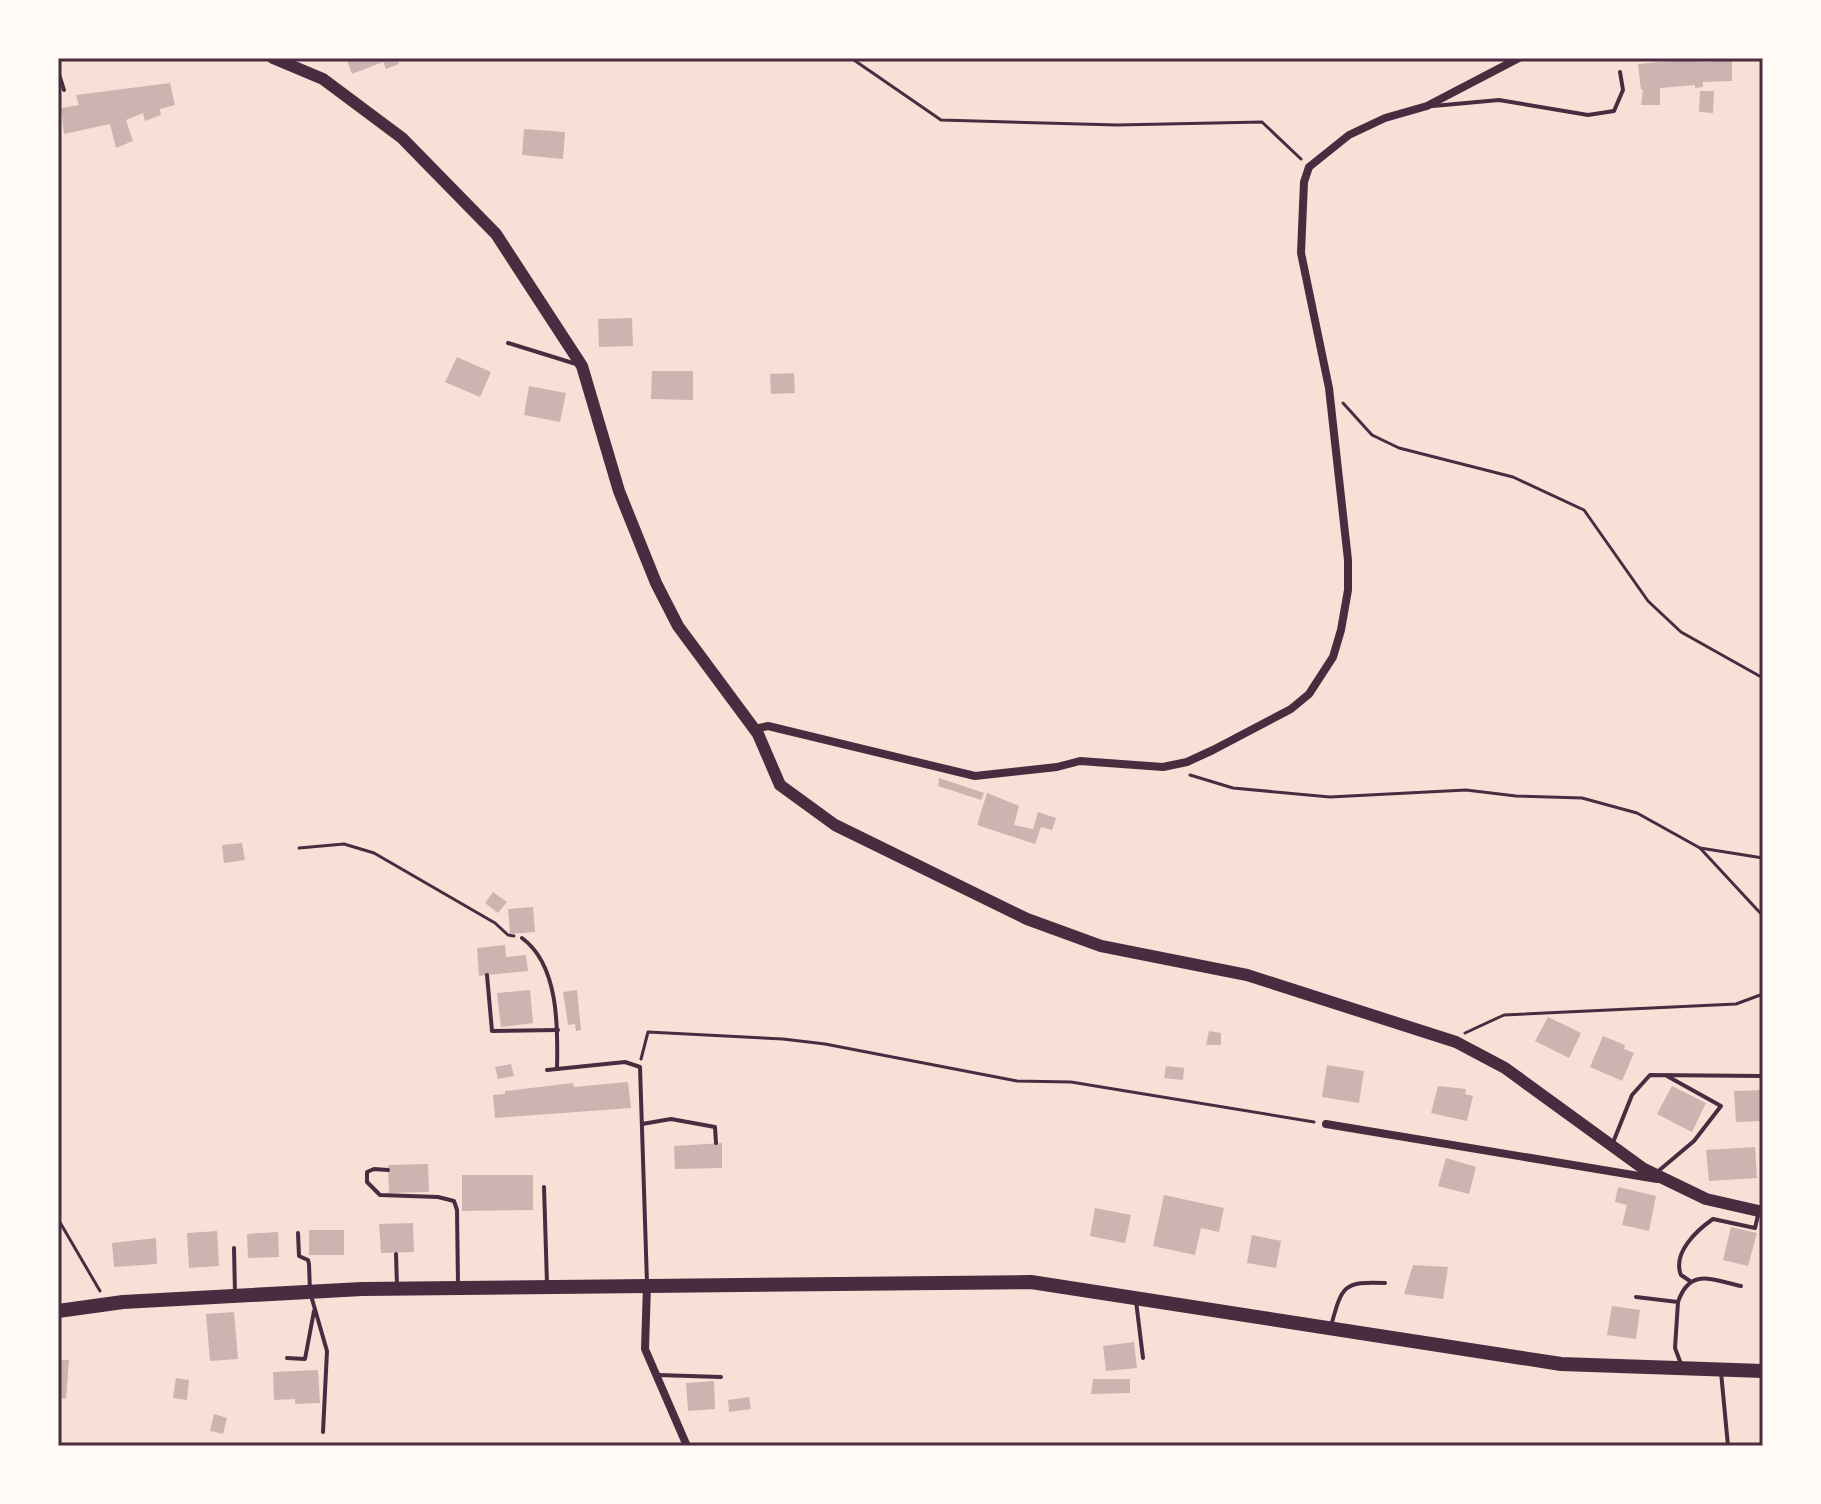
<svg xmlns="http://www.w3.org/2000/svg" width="1821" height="1504" viewBox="0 0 1821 1504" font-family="'Nunito Sans',sans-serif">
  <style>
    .building { fill: #ccb4b1 }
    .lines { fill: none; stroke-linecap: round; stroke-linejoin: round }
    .path { stroke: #4a2c40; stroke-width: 3 }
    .service { stroke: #4a2c40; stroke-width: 4 }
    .minor { stroke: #4a2c40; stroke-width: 8 }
    .secondary { stroke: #4a2c40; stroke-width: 12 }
    .primary { stroke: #4a2c40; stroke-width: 14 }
    .neatline { fill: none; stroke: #4a2c40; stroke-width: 3 }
  </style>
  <rect width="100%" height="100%" fill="#f7e1d7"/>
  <g class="building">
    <polygon points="346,58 397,58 399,64 386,69 383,62 352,74"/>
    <polygon points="1670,58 1703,58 1703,62 1732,59 1732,81 1703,82 1703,87 1695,88 1695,85 1660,88 1660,105 1641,105 1643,90 1641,90 1638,64 1670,61"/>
    <polygon points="170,83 175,105 160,109 161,115 145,121 143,113 126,120 133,141 116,148 110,124 64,134 61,108 79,105 76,95"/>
    <polygon points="1700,91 1714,91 1713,113 1699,112"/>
    <polygon points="524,129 565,132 563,159 522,155"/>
    <polygon points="632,318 633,346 599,347 598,319"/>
    <polygon points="457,357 491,372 480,397 445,382"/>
    <polygon points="652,371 693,371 693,400 651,399"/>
    <polygon points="794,373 795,393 771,394 770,374"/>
    <polygon points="529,386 566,393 560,422 524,415"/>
    <polygon points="939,778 984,793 981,800 938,786"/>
    <polygon points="987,793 1019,806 1014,825 1033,829 1038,812 1056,818 1052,830 1041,827 1035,844 977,825"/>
    <polygon points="242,843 245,860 224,863 222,845"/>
    <polygon points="493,892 507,902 498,913 485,903"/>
    <polygon points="533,907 535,932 510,934 508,909"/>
    <polygon points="505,945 506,957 526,955 528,971 479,976 477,948"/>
    <polygon points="530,990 533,1023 501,1027 497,993"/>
    <polygon points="577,990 581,1030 576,1031 575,1024 568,1025 563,992"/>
    <polygon points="1548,1017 1581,1033 1569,1058 1535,1041"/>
    <polygon points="1209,1031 1221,1033 1221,1045 1206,1045"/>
    <polygon points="1603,1036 1625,1045 1624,1049 1634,1053 1622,1081 1590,1067"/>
    <polygon points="511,1064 514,1076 498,1079 495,1067"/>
    <polygon points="1327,1065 1364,1071 1359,1103 1322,1097"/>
    <polygon points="1166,1066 1184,1068 1183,1080 1164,1078"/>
    <polygon points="628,1082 631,1108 495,1118 493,1095 505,1094 505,1091 573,1083 574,1087"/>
    <polygon points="1438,1086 1466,1089 1465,1094 1473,1096 1467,1121 1431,1113"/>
    <polygon points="1672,1086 1706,1103 1692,1132 1657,1114"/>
    <polygon points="1763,1090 1763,1121 1736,1122 1734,1091"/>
    <polygon points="722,1143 722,1168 675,1169 674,1146"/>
    <polygon points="1755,1147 1757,1178 1709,1181 1706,1150"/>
    <polygon points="1446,1158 1476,1167 1469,1194 1438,1186"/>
    <polygon points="428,1164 429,1192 389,1193 388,1165"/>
    <polygon points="462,1175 533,1175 533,1210 462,1211"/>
    <polygon points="1618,1187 1656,1196 1649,1231 1622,1225 1627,1205 1615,1202"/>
    <polygon points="1164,1195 1224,1208 1219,1232 1201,1228 1195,1255 1153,1246"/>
    <polygon points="1095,1208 1131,1215 1125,1243 1090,1236"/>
    <polygon points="413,1223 414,1252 381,1253 379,1224"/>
    <polygon points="1731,1227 1757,1233 1748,1266 1723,1260"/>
    <rect x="309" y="1230" width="35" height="25"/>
    <polygon points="217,1231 219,1266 189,1268 187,1233"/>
    <polygon points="278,1232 279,1257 248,1258 247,1234"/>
    <polygon points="1252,1235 1281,1241 1276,1268 1247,1263"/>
    <polygon points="156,1238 157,1264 114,1267 112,1243"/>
    <polygon points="1413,1265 1448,1267 1443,1299 1404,1294"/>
    <polygon points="1612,1306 1640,1310 1636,1339 1607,1335"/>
    <polygon points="234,1312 238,1359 210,1361 206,1314"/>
    <polygon points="1134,1342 1137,1368 1106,1371 1103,1346"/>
    <polygon points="58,1360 69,1360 66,1399 58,1398"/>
    <polygon points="318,1370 320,1403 295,1404 295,1399 274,1400 273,1372"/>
    <polygon points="176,1378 189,1380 187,1400 173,1398"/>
    <polygon points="1093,1379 1130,1379 1130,1393 1091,1394"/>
    <polygon points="714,1381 715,1409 688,1411 686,1383"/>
    <polygon points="749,1397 751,1409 729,1412 728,1400"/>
    <polygon points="214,1414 227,1418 223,1434 210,1431"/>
  </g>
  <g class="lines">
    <g class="path">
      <polyline points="851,58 941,120 1117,125 1262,122 1301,159"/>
      <polyline points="1343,403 1372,435 1399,448 1513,477 1584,510 1648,601 1681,632 1763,678"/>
      <polyline points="1190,775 1233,788 1330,797 1466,790 1516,796 1582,798 1637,813 1700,848 1763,858"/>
      <polyline points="299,848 344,844 374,853 495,923 508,935 514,936"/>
      <polyline points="1700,848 1763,916"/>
      <polyline points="1465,1033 1504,1015 1736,1004 1763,994"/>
      <polyline points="641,1059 648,1032 783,1039 825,1044 1017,1081 1071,1082 1314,1122"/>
      <polyline points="58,1219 100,1291"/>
    </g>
    <g class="service">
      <polyline points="58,71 64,90"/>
      <polyline points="1433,106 1499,100 1588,115 1614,111 1623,90 1620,72"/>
      <polyline points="508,343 576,364"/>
      <path d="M 522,938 C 559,965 558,1028 557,1069"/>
      <polyline points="487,975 492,1031 558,1030"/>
      <polyline points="547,1070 625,1062 640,1067 647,1283"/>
      <polyline points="642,1124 671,1119 715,1127 716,1143"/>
      <polyline points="1612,1145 1632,1095 1650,1075 1763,1076"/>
      <polyline points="388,1170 374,1169 367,1172 367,1182 380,1195 438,1197 454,1201 457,1210 458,1285"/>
      <polyline points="1656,1173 1694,1141 1721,1106 1667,1076"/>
      <polyline points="544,1187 547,1284"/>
      <polyline points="298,1233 299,1256 308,1260 309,1264 310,1292 327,1351 323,1432"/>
      <polyline points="234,1248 235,1294"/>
      <polyline points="396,1254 397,1286"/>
      <path d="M 1690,1281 L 1681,1275 C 1672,1253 1697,1230 1713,1219 L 1755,1228 L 1758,1215"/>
      <polyline points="1636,1297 1678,1302 1675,1348 1681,1364"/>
      <polyline points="1136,1301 1143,1358"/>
      <path d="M 1678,1302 C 1690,1267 1712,1280 1741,1286"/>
      <path d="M 1331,1326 C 1342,1286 1343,1281 1385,1283"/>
      <polyline points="287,1358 305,1359 314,1311"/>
      <polyline points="1721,1372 1728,1446"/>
      <polyline points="658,1375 721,1377"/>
    </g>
    <g class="minor">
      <polyline points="755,729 768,726 975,776 1057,767 1080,761 1163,767 1187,762 1213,750 1291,709 1309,694 1333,657 1341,630 1348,590 1348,560 1329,388 1301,253 1304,182 1309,167 1349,135 1385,118 1427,106 1519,58"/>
      <polyline points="1326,1124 1657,1179"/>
      <polyline points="647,1285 645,1349 687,1446"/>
    </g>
    <polyline class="secondary" points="273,58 323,79 402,138 496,234 582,366 619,491 656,583 678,626 758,734 780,785 835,825 1027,919 1101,946 1247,975 1456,1042 1505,1068 1644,1169 1706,1199 1763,1212"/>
    <polyline class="primary" points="58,1311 123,1302 362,1289 1031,1282 1561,1364 1763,1371"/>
  </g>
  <rect width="1821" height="1504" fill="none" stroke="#fffaf5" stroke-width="120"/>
  <rect x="60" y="60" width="1701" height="1384" class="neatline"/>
</svg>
